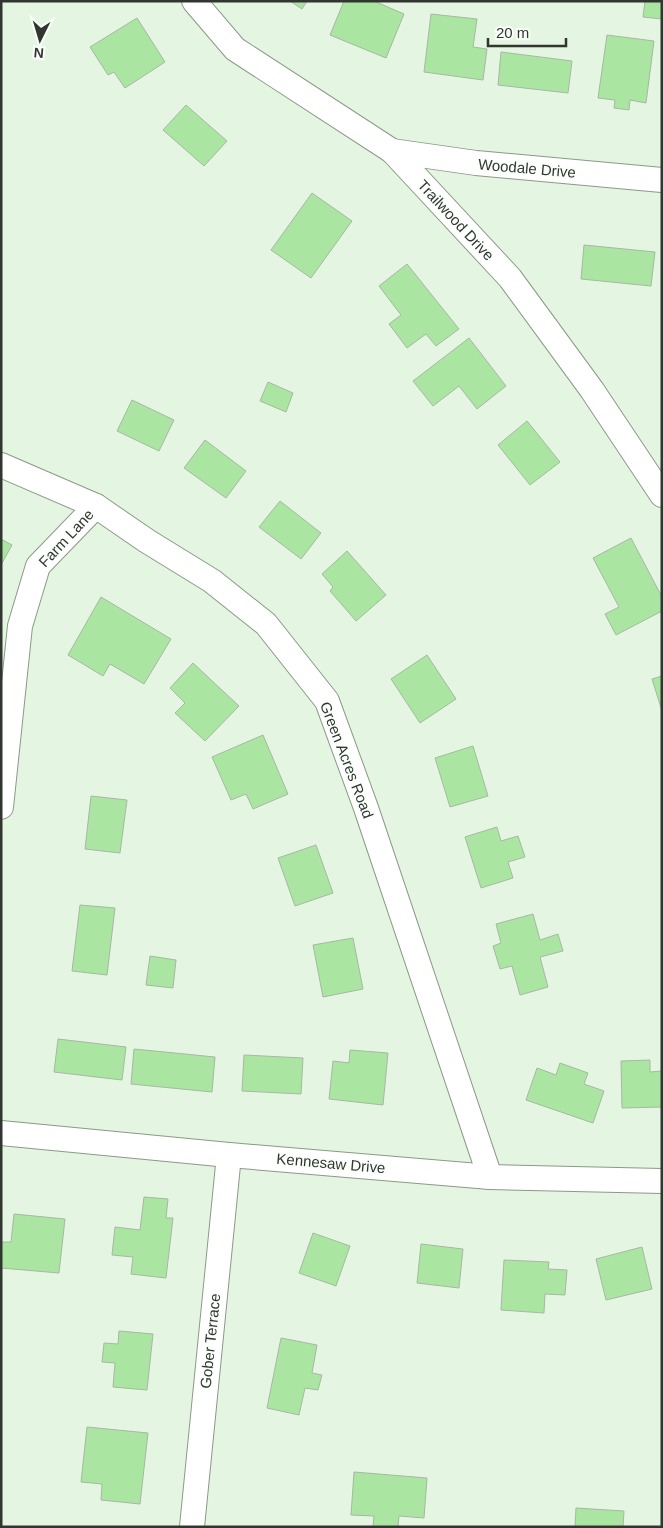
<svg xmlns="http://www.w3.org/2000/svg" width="663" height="1528" viewBox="0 0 663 1528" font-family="Helvetica,sans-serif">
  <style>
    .building { fill: #abe5a2; stroke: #a7b7a4 }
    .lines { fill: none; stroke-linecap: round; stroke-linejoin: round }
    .street-casing { stroke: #8a9a87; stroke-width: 26 }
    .street { stroke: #fff; stroke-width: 24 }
    .labels { text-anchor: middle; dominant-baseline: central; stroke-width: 4; stroke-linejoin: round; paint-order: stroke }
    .street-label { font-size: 15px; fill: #313730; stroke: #fafefa }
  </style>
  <rect width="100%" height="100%" fill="#e4f5e1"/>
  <g class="building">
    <polygon points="290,1 307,1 302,9"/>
    <polygon points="344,1 374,1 404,14 386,58 330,35"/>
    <polygon points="645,1 662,1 662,19 643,17"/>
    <polygon points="431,14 477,19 473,47 487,49 483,80 424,72"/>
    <polygon points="137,18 165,62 125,88 114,72 108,75 90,47"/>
    <polygon points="607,35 654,41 646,103 630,100 629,110 614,108 615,100 598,98"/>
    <polygon points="501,52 572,61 568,93 498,85"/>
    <polygon points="186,105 227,141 204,166 163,130"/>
    <polygon points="312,193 352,221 311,278 271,250"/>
    <polygon points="584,245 655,252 651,286 581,279"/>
    <polygon points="407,264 459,329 436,346 426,334 407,348 389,324 401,315 379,286"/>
    <polygon points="469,338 506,386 477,409 459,386 433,406 413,381"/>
    <polygon points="268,382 293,393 286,412 260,401"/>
    <polygon points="132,400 174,420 159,451 117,431"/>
    <polygon points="527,421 560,462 530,485 498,445"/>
    <polygon points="205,440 246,471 226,498 184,468"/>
    <polygon points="280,501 321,533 301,559 259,527"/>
    <polygon points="631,538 662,597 662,611 616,635 605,614 619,607 593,558"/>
    <polygon points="1,539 12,545 1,565"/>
    <polygon points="347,551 386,595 356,621 330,591 333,587 322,574"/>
    <polygon points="101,597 171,639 144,684 110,664 103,676 68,655"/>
    <polygon points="427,655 456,699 420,723 391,679"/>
    <polygon points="193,663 239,706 205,741 175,713 185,703 170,688"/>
    <polygon points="662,676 662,711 652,679"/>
    <polygon points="263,735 288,794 253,809 246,794 231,800 212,757"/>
    <polygon points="473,746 488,796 450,807 435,758"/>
    <polygon points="91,796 127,800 120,853 85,849"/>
    <polygon points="497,827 501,841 518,836 525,857 508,862 513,878 481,888 465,837"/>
    <polygon points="316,845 333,893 295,906 278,858"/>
    <polygon points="80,905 115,908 107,975 72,971"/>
    <polygon points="533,914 540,940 558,934 563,951 540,957 548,987 520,995 512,966 500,969 493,946 501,943 496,924"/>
    <polygon points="353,938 363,989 323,997 313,945"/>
    <polygon points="150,956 176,960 173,988 146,985"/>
    <polygon points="58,1039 126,1047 122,1080 54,1072"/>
    <polygon points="134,1049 215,1057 212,1092 131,1084"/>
    <polygon points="350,1050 388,1053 383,1105 329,1099 333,1061 349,1063"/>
    <polygon points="244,1055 303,1058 301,1094 242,1091"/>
    <polygon points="650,1060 650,1072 662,1071 662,1107 622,1108 621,1061"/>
    <polygon points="560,1063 588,1073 584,1084 604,1091 593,1123 526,1100 537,1068 556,1075"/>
    <polygon points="144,1197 168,1199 166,1218 173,1218 166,1278 131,1274 133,1257 112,1255 115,1227 140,1230"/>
    <polygon points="14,1214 65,1219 59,1273 1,1268 1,1242 11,1242"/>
    <polygon points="313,1233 350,1246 336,1286 299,1273"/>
    <polygon points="421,1244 463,1249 459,1288 417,1283"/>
    <polygon points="642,1247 652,1289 606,1300 596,1259"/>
    <polygon points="504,1260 549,1262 548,1269 567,1270 565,1295 545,1294 544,1313 501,1310"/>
    <polygon points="119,1331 153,1334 147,1390 113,1387 115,1363 102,1362 104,1343 118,1344"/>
    <polygon points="281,1338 317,1345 312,1373 322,1375 318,1390 305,1388 299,1415 267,1408"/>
    <polygon points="87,1427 148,1433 140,1504 101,1500 102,1484 81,1482"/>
    <polygon points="354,1472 427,1478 424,1518 399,1516 398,1527 373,1527 374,1516 351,1515"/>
    <polygon points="576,1508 624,1511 623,1527 575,1527"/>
  </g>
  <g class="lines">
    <defs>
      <g id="street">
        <polyline points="194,1 235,49 392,151 510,278 592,390 662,495"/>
        <polyline points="392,151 476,163 662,180"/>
        <polyline points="1,465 96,506 147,541 212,581 266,624 327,701 366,808 490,1177"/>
        <polyline points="1,807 20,626 38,566 96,506"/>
        <polyline points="1,1133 229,1155 490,1177 662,1181"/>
        <polyline points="192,1527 229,1155"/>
      </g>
    </defs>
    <use href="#street" class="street-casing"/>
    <use href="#street" class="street"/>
  </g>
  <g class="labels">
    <g class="street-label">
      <text transform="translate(527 168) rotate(5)">Woodale Drive</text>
      <text transform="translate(456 220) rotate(47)">Trailwood Drive</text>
      <text transform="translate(66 538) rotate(-47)">Farm Lane</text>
      <text transform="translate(347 760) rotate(69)">Green Acres Road</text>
      <text transform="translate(331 1163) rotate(5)">Kennesaw Drive</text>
      <text transform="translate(210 1341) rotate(-84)">Gober Terrace</text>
    </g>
  </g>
  <rect width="663" height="1528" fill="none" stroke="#313730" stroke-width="5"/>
  <g transform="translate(40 40) rotate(185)" stroke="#fafefa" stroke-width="4" paint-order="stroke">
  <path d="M0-4L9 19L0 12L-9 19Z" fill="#313730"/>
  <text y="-8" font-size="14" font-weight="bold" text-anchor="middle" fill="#313730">N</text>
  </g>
  <path d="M488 38v8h78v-8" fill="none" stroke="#313730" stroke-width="2.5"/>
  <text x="496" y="38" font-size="15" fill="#313730" stroke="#fafefa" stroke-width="4" paint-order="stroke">20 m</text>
</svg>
